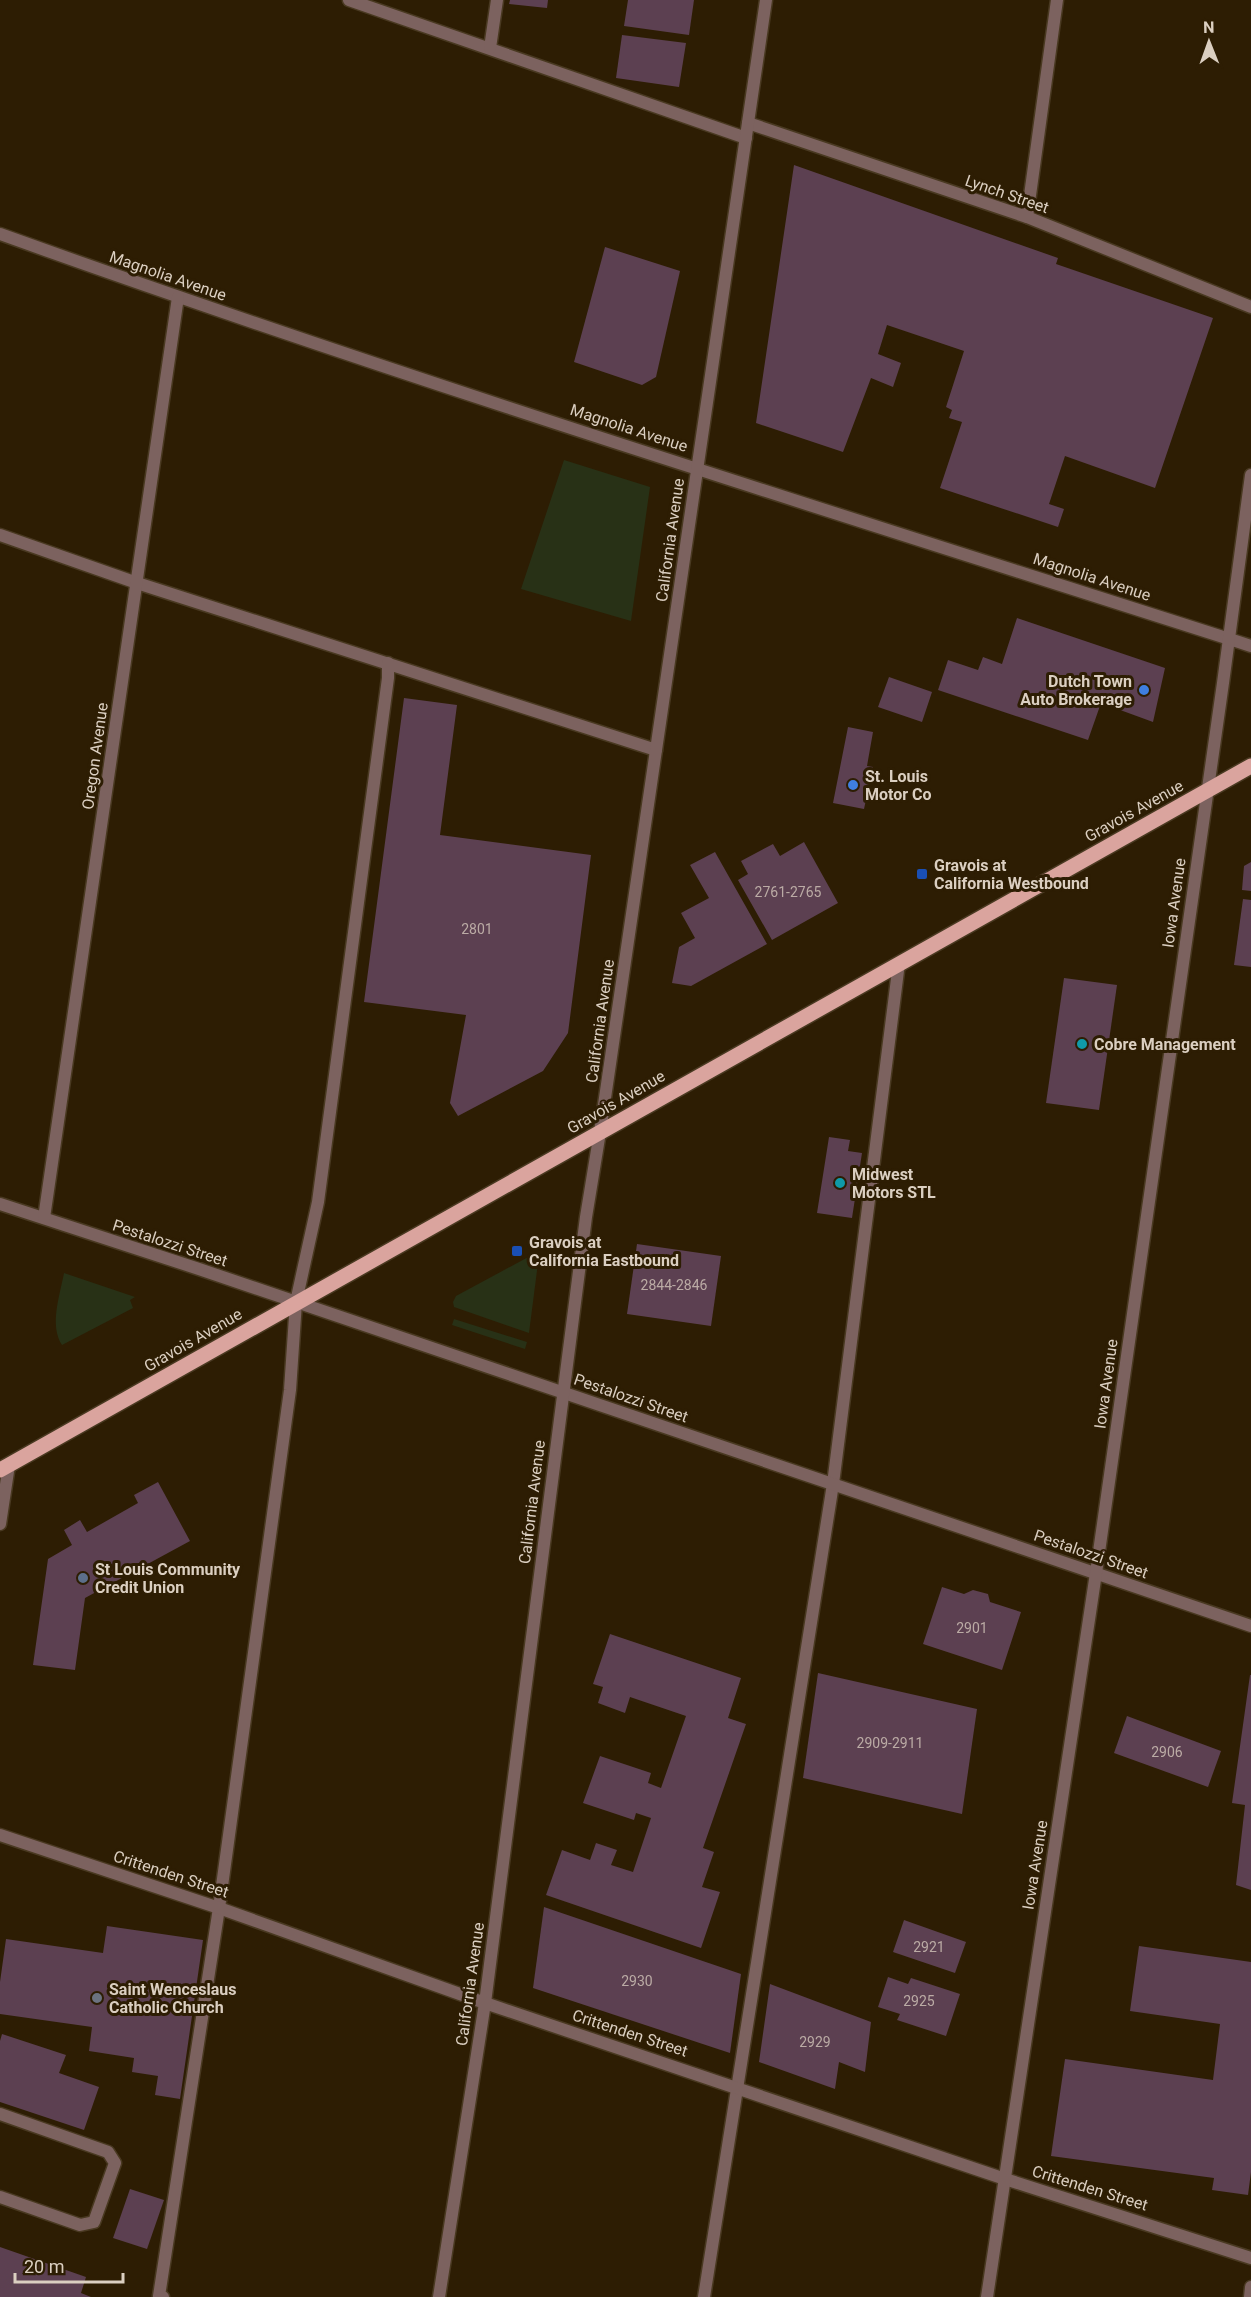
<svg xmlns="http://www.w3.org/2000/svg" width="1251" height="2297" viewBox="0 0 1251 2297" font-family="Roboto,sans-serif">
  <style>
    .green { fill: #283116 }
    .building { fill: #5c4051 }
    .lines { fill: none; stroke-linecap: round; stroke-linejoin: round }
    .service-casing { stroke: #493921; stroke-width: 15 }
    .minor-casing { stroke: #493921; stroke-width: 15 }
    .primary-casing { stroke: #493921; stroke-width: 18 }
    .service { stroke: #7c625f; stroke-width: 12 }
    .minor { stroke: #7c625f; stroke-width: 12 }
    .primary { stroke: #daa49e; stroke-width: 15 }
    .shop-dot { fill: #3f7fe0; stroke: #2d1d03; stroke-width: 2 }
    .transit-dot { fill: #1a4fb4; stroke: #2d1d03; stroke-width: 2 }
    .culture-dot { fill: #0f9aa8; stroke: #2d1d03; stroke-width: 2 }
    .service-dot { fill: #5c6f8a; stroke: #2d1d03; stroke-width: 2 }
    .worship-dot { fill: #6b7280; stroke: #2d1d03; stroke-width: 2 }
    .labels { text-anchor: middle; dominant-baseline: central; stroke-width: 6; stroke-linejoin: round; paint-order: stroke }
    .number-label { font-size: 14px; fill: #bbaba5 }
    .street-label { font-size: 16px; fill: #dbcfc1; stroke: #2d1d03 }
    .poi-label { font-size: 16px; font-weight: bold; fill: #dbcfc1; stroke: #2d1d03; text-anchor: start }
  </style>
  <rect width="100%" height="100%" fill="#2d1d03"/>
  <g class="green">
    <polygon points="564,460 650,487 631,621 521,589"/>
    <polygon points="532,1255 537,1258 538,1263 529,1333 454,1307 453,1302 456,1296"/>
    <path d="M 64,1273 L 135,1297 L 130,1300 L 133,1308 L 62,1345 C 49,1325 60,1295 64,1273 Z"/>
    <polygon points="454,1319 527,1342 525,1349 452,1325"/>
  </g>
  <g class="building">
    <polygon points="510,0 548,0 547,8 509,4"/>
    <polygon points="628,0 694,0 689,35 624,26"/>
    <polygon points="622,35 686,43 679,87 616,78"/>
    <polygon points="794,165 1058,258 1056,264 1213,318 1155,488 1065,456 1049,504 1064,509 1058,527 940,488 962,422 949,418 952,410 946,407 964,351 887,325 878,354 901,363 893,387 871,378 843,452 756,423"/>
    <polygon points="605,247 680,271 656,377 642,385 574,362"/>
    <polygon points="1017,618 1165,668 1153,722 1101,703 1088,740 938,690 948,660 978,670 983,657 1002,664"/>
    <polygon points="889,677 932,692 922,722 878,707"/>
    <polygon points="404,698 457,705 440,835 591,855 568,1033 543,1071 458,1116 450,1103 466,1015 364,1002"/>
    <polygon points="848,727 873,732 867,766 873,767 864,809 833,803"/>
    <polygon points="804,842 838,903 772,940 738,880 748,874 741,861 773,844 780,856"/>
    <polygon points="715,852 767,944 691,986 672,983 679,947 695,938 681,913 709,898 690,865"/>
    <polygon points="1251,862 1251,891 1242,890 1244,866"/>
    <polygon points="1243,899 1251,900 1251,967 1234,965"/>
    <polygon points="1064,978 1117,985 1099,1110 1046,1103"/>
    <polygon points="829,1137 850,1140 848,1151 862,1153 852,1218 817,1213"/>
    <polygon points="637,1244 721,1256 711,1326 627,1314"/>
    <polygon points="158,1482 190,1541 85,1598 75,1670 33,1665 48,1559 72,1545 64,1530 80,1520 87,1532 138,1503 134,1495"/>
    <polygon points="942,1587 964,1594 973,1590 988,1594 990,1602 1021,1612 1002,1670 923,1644"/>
    <polygon points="610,1634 741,1678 728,1718 746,1724 703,1848 714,1852 702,1887 720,1892 701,1948 546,1895 562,1850 590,1860 596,1843 617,1850 611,1865 633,1872 651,1818 636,1813 634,1820 583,1803 600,1756 651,1773 648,1783 661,1788 686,1716 630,1697 625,1713 598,1703 603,1687 593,1684"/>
    <polygon points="818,1673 977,1709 962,1814 803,1778"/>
    <polygon points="1250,1675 1251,1675 1251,1890 1236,1885 1245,1805 1232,1803"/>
    <polygon points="1127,1716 1221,1751 1208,1787 1114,1753"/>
    <polygon points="544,1907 741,1974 730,2053 533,1988"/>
    <polygon points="904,1920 966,1942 955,1973 893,1952"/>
    <polygon points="107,1926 203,1940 180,2099 155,2095 158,2076 132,2072 134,2058 89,2051 92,2027 0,2014 0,1982 6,1939 103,1953"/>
    <polygon points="1139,1946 1251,1962 1251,2172 1248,2195 1212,2190 1214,2178 1051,2156 1065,2059 1213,2080 1220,2024 1130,2011"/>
    <polygon points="888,1977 908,1984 911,1978 960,1994 946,2036 897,2020 900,2014 878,2007"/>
    <polygon points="770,1984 871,2022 865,2072 839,2062 835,2089 759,2062"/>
    <polygon points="2,2034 66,2055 59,2073 99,2087 84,2130 0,2102 0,2041"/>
    <polygon points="130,2189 164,2200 147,2249 113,2238"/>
    <polygon points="0,2247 86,2277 81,2293 91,2297 0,2297"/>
  </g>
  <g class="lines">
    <defs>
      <g id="service">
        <polyline points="349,0 746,138"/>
        <polyline points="490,48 497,0"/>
        <polyline points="1027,217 1057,0"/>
        <polyline points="0,535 137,583 656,750"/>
        <polyline points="0,2114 108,2152 115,2163 94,2222 80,2225 0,2197"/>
        <polyline points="163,2297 159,2296 219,1908 290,1390 296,1302 318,1202 388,678 388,663"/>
        <polyline points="704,2297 833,1484 899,963"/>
        <polyline points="1250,2297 1251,2287"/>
      </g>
      <g id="minor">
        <polyline points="748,123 1027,217 1251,307"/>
        <path d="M 0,234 C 413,382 833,512 1251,646"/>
        <polyline points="0,1204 199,1269 1251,1626"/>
        <polyline points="44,1218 178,297"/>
        <polyline points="0,1524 9,1465"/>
        <polyline points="0,1835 219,1908 485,2003 1005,2179 1251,2258"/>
        <polyline points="439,2297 485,2003 586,1217 600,1132 766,0"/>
        <polyline points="987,2297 1096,1573 1223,683 1251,475"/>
      </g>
      <polyline id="primary" points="0,1470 1251,766"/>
    </defs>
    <use href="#service" class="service-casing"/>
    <use href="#minor" class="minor-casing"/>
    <use href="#primary" class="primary-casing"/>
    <use href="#service" class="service"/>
    <use href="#minor" class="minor"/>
    <use href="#primary" class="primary"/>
  </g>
  <g class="shop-dot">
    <circle cx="1144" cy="690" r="6"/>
    <circle cx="853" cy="785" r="6"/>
  </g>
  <g class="transit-dot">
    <rect x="916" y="868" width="12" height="12" rx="3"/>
    <rect x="511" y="1245" width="12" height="12" rx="3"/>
  </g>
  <g class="culture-dot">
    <circle cx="1082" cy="1044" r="6"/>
    <circle cx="840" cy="1183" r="6"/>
  </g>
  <circle class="service-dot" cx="83" cy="1578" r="6"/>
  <circle class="worship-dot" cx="97" cy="1998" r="6"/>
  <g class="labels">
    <g class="number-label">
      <text x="788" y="892">2761-2765</text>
      <text x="477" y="929">2801</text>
      <text x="674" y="1285">2844-2846</text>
      <text x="972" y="1628">2901</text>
      <text x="890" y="1743">2909-2911</text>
      <text x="1167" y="1752">2906</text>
      <text x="929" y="1947">2921</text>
      <text x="637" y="1981">2930</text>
      <text x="919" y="2001">2925</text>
      <text x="815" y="2042">2929</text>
    </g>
    <g class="street-label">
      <text transform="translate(1007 194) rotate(19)">Lynch Street</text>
      <text transform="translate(168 276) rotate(19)">Magnolia Avenue</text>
      <text transform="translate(629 428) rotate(18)">Magnolia Avenue</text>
      <text transform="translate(670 540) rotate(-82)">California Avenue</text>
      <text transform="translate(1092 577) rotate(18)">Magnolia Avenue</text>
      <text transform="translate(95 756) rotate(-82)">Oregon Avenue</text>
      <text transform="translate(1134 811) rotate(-29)">Gravois Avenue</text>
      <text transform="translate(1174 903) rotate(-82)">Iowa Avenue</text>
      <text transform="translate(600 1021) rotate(-82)">California Avenue</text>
      <text transform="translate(616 1102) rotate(-30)">Gravois Avenue</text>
      <text transform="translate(170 1243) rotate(18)">Pestalozzi Street</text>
      <text transform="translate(193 1340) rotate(-30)">Gravois Avenue</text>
      <text transform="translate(1106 1384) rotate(-82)">Iowa Avenue</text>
      <text transform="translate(631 1398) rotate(19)">Pestalozzi Street</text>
      <text transform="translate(532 1502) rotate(-83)">California Avenue</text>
      <text transform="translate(1091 1554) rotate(19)">Pestalozzi Street</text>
      <text transform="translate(1035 1865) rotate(-81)">Iowa Avenue</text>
      <text transform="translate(171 1874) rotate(18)">Crittenden Street</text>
      <text transform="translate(470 1984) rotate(-82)">California Avenue</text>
      <text transform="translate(630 2033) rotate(18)">Crittenden Street</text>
      <text transform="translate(1090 2188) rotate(17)">Crittenden Street</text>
    </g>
    <g class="poi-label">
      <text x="1132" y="681" text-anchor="end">Dutch Town<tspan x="1132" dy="18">Auto Brokerage</tspan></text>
      <text x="865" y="776">St. Louis<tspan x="865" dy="18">Motor Co</tspan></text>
      <text x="934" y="865">Gravois at<tspan x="934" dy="18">California Westbound</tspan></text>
      <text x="1094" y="1044">Cobre Management</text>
      <text x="852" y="1174">Midwest<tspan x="852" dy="18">Motors STL</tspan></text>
      <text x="529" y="1242">Gravois at<tspan x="529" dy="18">California Eastbound</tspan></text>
      <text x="95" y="1569">St Louis Community<tspan x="95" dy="18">Credit Union</tspan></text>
      <text x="109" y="1989">Saint Wenceslaus<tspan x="109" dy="18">Catholic Church</tspan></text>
    </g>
  </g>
  <g transform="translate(1209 42) rotate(359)" stroke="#2d1d03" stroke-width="4.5" paint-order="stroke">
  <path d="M0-4.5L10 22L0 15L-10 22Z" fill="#dbcfc1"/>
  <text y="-9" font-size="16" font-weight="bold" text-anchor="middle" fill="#dbcfc1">N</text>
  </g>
  <path d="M15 2273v9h108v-9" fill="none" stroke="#dbcfc1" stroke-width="3"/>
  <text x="24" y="2273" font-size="18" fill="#dbcfc1" stroke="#2d1d03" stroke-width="4.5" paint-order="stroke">20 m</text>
</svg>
